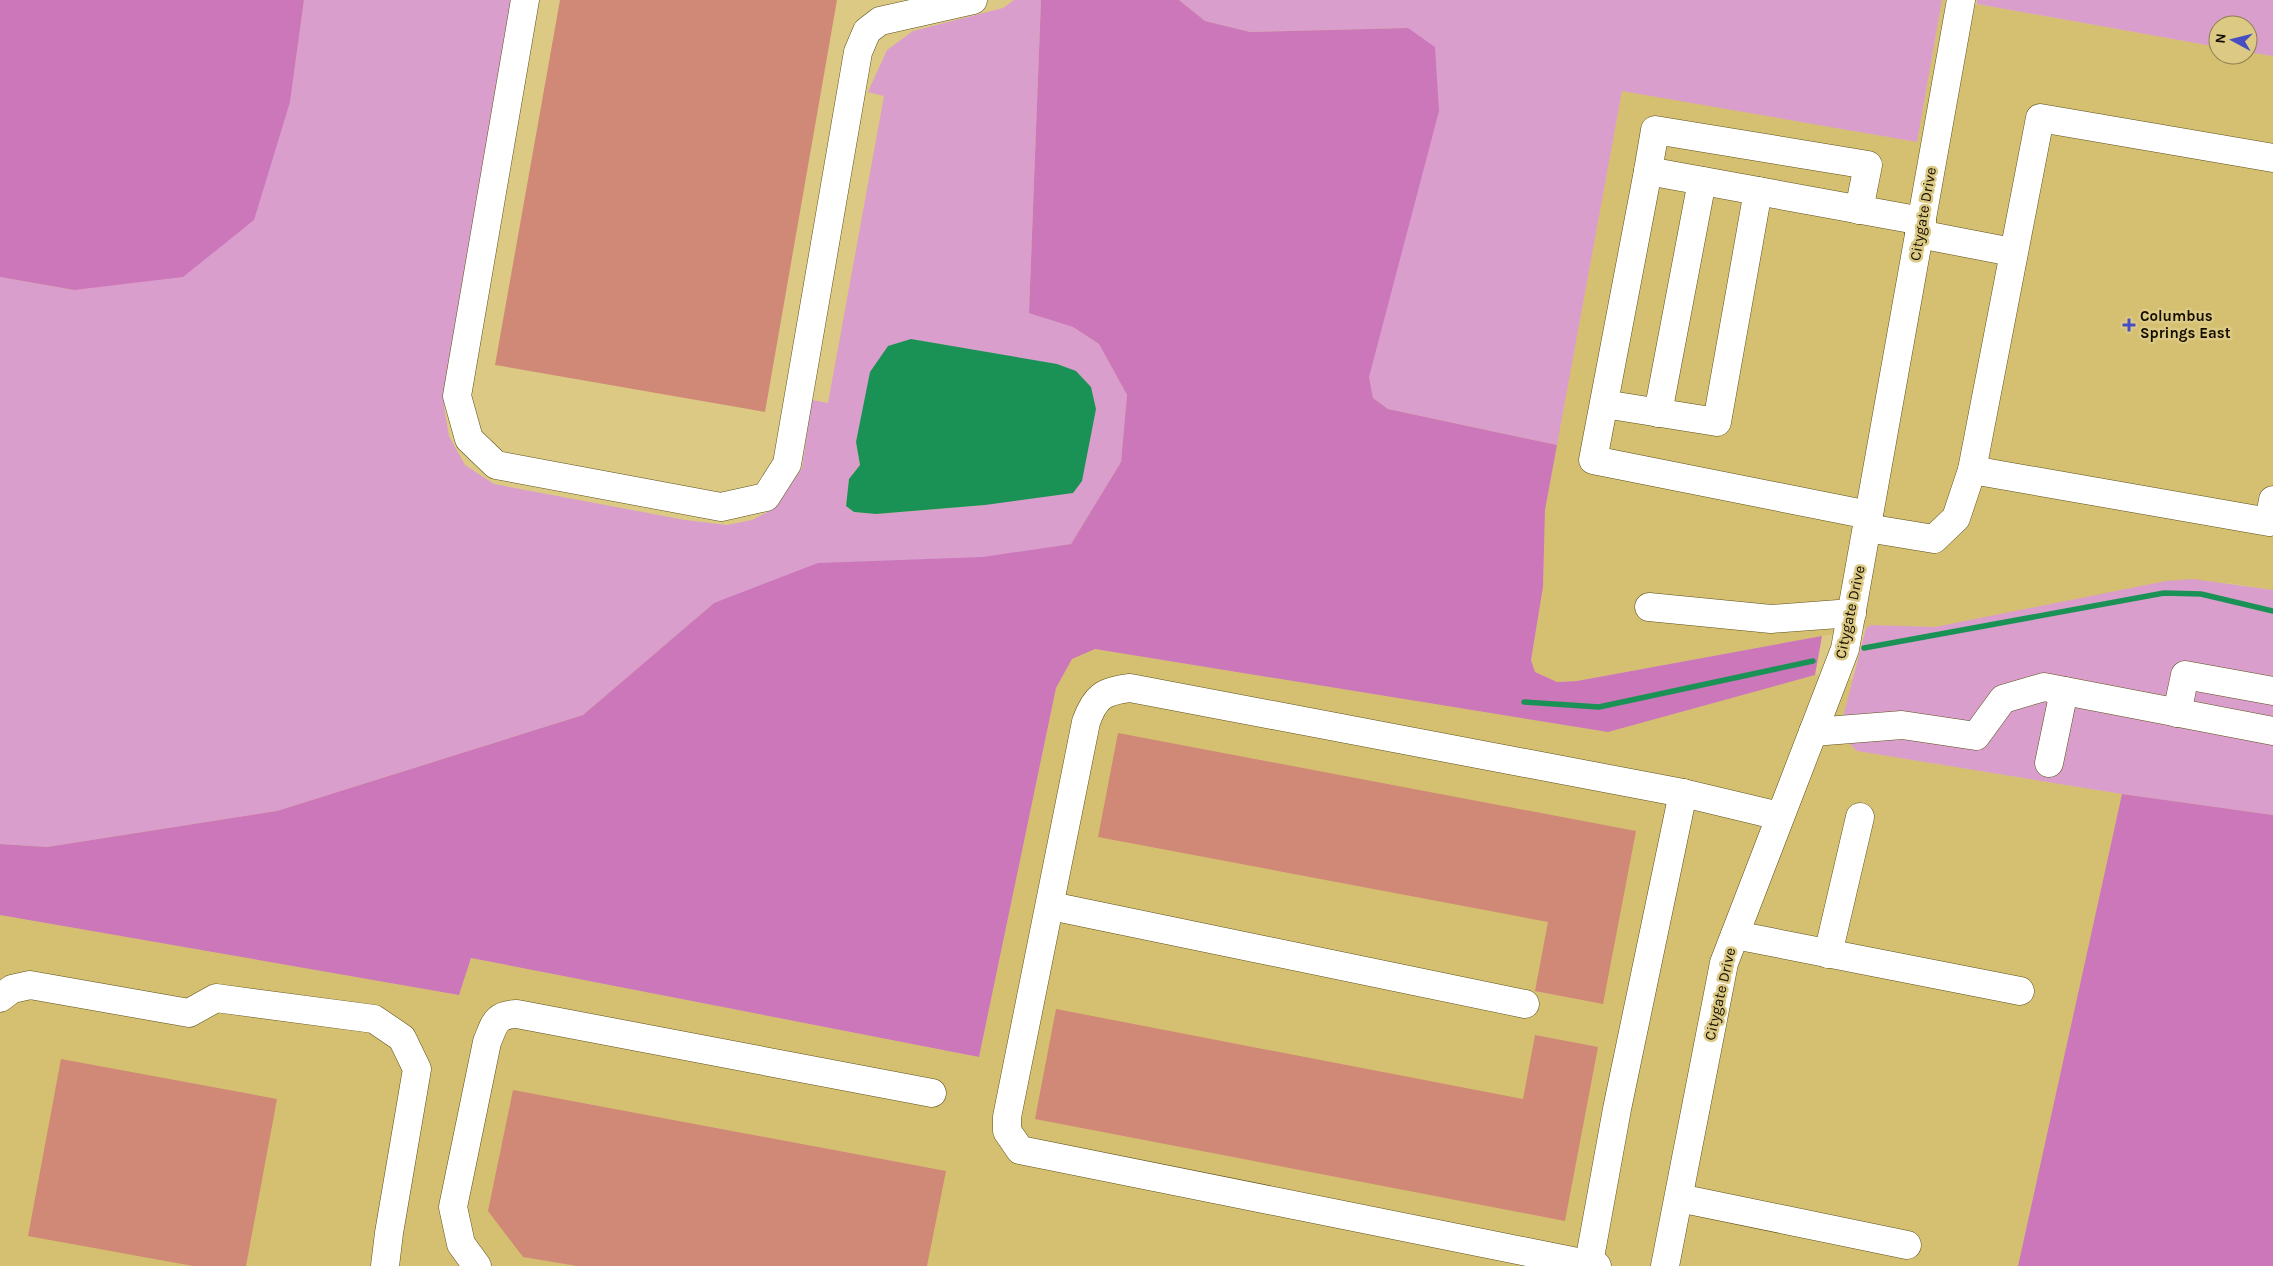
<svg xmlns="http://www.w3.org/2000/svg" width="2273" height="1266" viewBox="0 0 2273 1266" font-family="Karla,sans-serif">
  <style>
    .built { fill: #d5bf70 }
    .green { fill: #da9ecd; fill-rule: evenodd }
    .forest { fill: #cb77ba }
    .water { fill: #1b9255 }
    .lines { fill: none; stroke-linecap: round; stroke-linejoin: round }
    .stream { stroke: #1b9255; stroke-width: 5.5 }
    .building { fill: #d18977 }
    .minor-casing { stroke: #5d501a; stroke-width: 29 }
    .minor { stroke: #fff; stroke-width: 28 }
    .poi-dot { fill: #464dc2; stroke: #dcc983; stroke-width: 2 }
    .labels { text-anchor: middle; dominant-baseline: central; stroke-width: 5; stroke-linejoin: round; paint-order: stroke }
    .street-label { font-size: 15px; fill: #140e00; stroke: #dcc983 }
    .poi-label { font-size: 15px; font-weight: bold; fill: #140e00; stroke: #dcc983; text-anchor: start }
  </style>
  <rect width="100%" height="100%" fill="#dcc983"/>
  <g class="built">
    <polygon points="1942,0 1953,0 2218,47 2218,55 2248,55 2248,52 2273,56 2273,590 2228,583 1935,627 1871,625 1866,628 1577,681 1557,682 1535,672 1531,660 1543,587 1545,510 1622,90 1917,142"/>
    <polygon points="1095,649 1608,732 1815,675 1854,680 1839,732 1857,751 2122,794 2018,1266 0,1266 0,915 459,995 471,958 979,1057 1056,688 1072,659"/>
  </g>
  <g class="green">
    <path d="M 304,0 L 516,0 L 444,407 L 449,436 L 465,465 L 494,484 L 685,520 L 727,525 L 752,520 L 775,508 L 802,468 L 812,400 L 828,403 L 884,96 L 868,92 L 887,50 L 913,31 L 1003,8 L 1014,0 L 1041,0 L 1029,312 L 1073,327 L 1099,344 L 1127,395 L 1121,462 L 1071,544 L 714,603 L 583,715 L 277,811 L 47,847 L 0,844 L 0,277 L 74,290 L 290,102 ZM 856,442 L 985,505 L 876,514 L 854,512 L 846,505 L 849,480 L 860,465 Z"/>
    <polygon points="1179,0 1942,0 1917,142 1622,91 1557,445 1388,409 1373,398 1369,377 1408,28 1250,32 1205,21"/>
    <polygon points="1977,0 2273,0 2273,56 2248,52 2248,25 2218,25 2218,47 1977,4"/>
    <polygon points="2193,579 2273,590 2273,815 2122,794 1857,751 1839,733 1866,628 1871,625 1935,627 2166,581"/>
  </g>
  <g class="forest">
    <polygon points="0,0 304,0 290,102 254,220 183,277 74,290 0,277"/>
    <polygon points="1041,0 1179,0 1205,21 1250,32 1408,28 1435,47 1439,111 1369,377 1373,398 1388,409 1557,445 1545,510 1543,587 1531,660 1535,672 1557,682 1577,681 1822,636 1815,675 1608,732 1095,649 1072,659 1056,688 979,1057 471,958 459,995 0,915 0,844 47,847 277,811 583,715 714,603 818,563 983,557 1071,544 1121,462 1127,395 1099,344 1073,327 1029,313"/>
    <polygon points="2122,794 2273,815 2273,1266 2018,1266"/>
  </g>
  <polygon class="water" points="911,339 1057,364 1076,371 1091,387 1096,409 1082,481 1073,493 985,505 876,514 854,512 846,506 849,479 860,465 856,442 870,372 888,346"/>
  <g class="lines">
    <g class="stream">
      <polyline points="1864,648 2164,593 2201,594 2273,611"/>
      <polyline points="1524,702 1599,707 1813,661"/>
    </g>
  </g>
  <g class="building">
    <polygon points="560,0 837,0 765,412 495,365"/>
    <polygon points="1118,733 1636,831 1603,1004 1535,991 1548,922 1098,837"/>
    <polygon points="1056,1009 1523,1099 1535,1035 1598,1047 1565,1221 1035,1119"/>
    <polygon points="61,1059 277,1099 246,1266 193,1266 28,1236"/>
    <polygon points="513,1090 946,1171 927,1266 577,1266 523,1257 488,1211"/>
  </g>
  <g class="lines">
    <defs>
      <g id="minor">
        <polyline points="525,0 457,396 469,439 496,465 721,507 766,497 787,464 858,52 867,31 880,21 973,0"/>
        <polyline points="2273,158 2040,118 1972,470 2269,522 2273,500"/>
        <polyline points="1648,171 1655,130 1868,165 1859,210"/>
        <polyline points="1919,234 2012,252"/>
        <polyline points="1604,404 1717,422 1758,191"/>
        <polyline points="1658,413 1702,181"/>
        <polyline points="1869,515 1593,460 1648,171 1922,221"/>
        <polyline points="1867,528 1934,539 1956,518 1972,470"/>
        <polyline points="1649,607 1771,619 1852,613"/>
        <polyline points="2177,713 2185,675 2273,691"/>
        <polyline points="1813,732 1902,725 1976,736 2003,699 2044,687 2273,731"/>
        <polyline points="2049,763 2064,691"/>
        <polyline points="1051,906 1525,1004"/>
        <polyline points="1735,935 2020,991"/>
        <polyline points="1828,954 1860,817"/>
        <polyline points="0,998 12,989 30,985 189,1013 216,998 374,1019 402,1038 417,1069 389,1233 385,1266"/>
        <polyline points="1679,1198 1907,1245"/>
        <polyline points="1589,1263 1617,1109 1683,793"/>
        <path d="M 477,1266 L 461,1244 L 453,1207 L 487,1042 C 495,1023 495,1015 517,1014 L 932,1093"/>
        <path d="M 1597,1266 L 1020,1150 L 1007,1131 L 1007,1117 L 1086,722 C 1095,697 1103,691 1130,688 L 1683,793 L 1779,816"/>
        <polyline points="1665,1266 1724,963 1845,649 1961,0"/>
      </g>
    </defs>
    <use href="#minor" class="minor-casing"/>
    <use href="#minor" class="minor"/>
  </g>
  <path class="poi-dot" d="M2126.5 317.5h5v5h5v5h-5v5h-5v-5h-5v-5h5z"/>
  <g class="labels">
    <g class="street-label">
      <text transform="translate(1923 214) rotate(-80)">Citygate Drive</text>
      <text transform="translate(1850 612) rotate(-78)">Citygate Drive</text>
      <text transform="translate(1720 994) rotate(-77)">Citygate Drive</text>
    </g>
    <g class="poi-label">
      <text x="2140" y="316">Columbus<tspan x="2140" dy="17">Springs East</tspan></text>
    </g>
  </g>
  <g transform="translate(2233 40) rotate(277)"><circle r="24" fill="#dcc983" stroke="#8c7e4f"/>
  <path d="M0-4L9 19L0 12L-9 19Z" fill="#464dc2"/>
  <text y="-8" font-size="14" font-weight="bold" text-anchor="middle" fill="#140e00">N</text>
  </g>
</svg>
